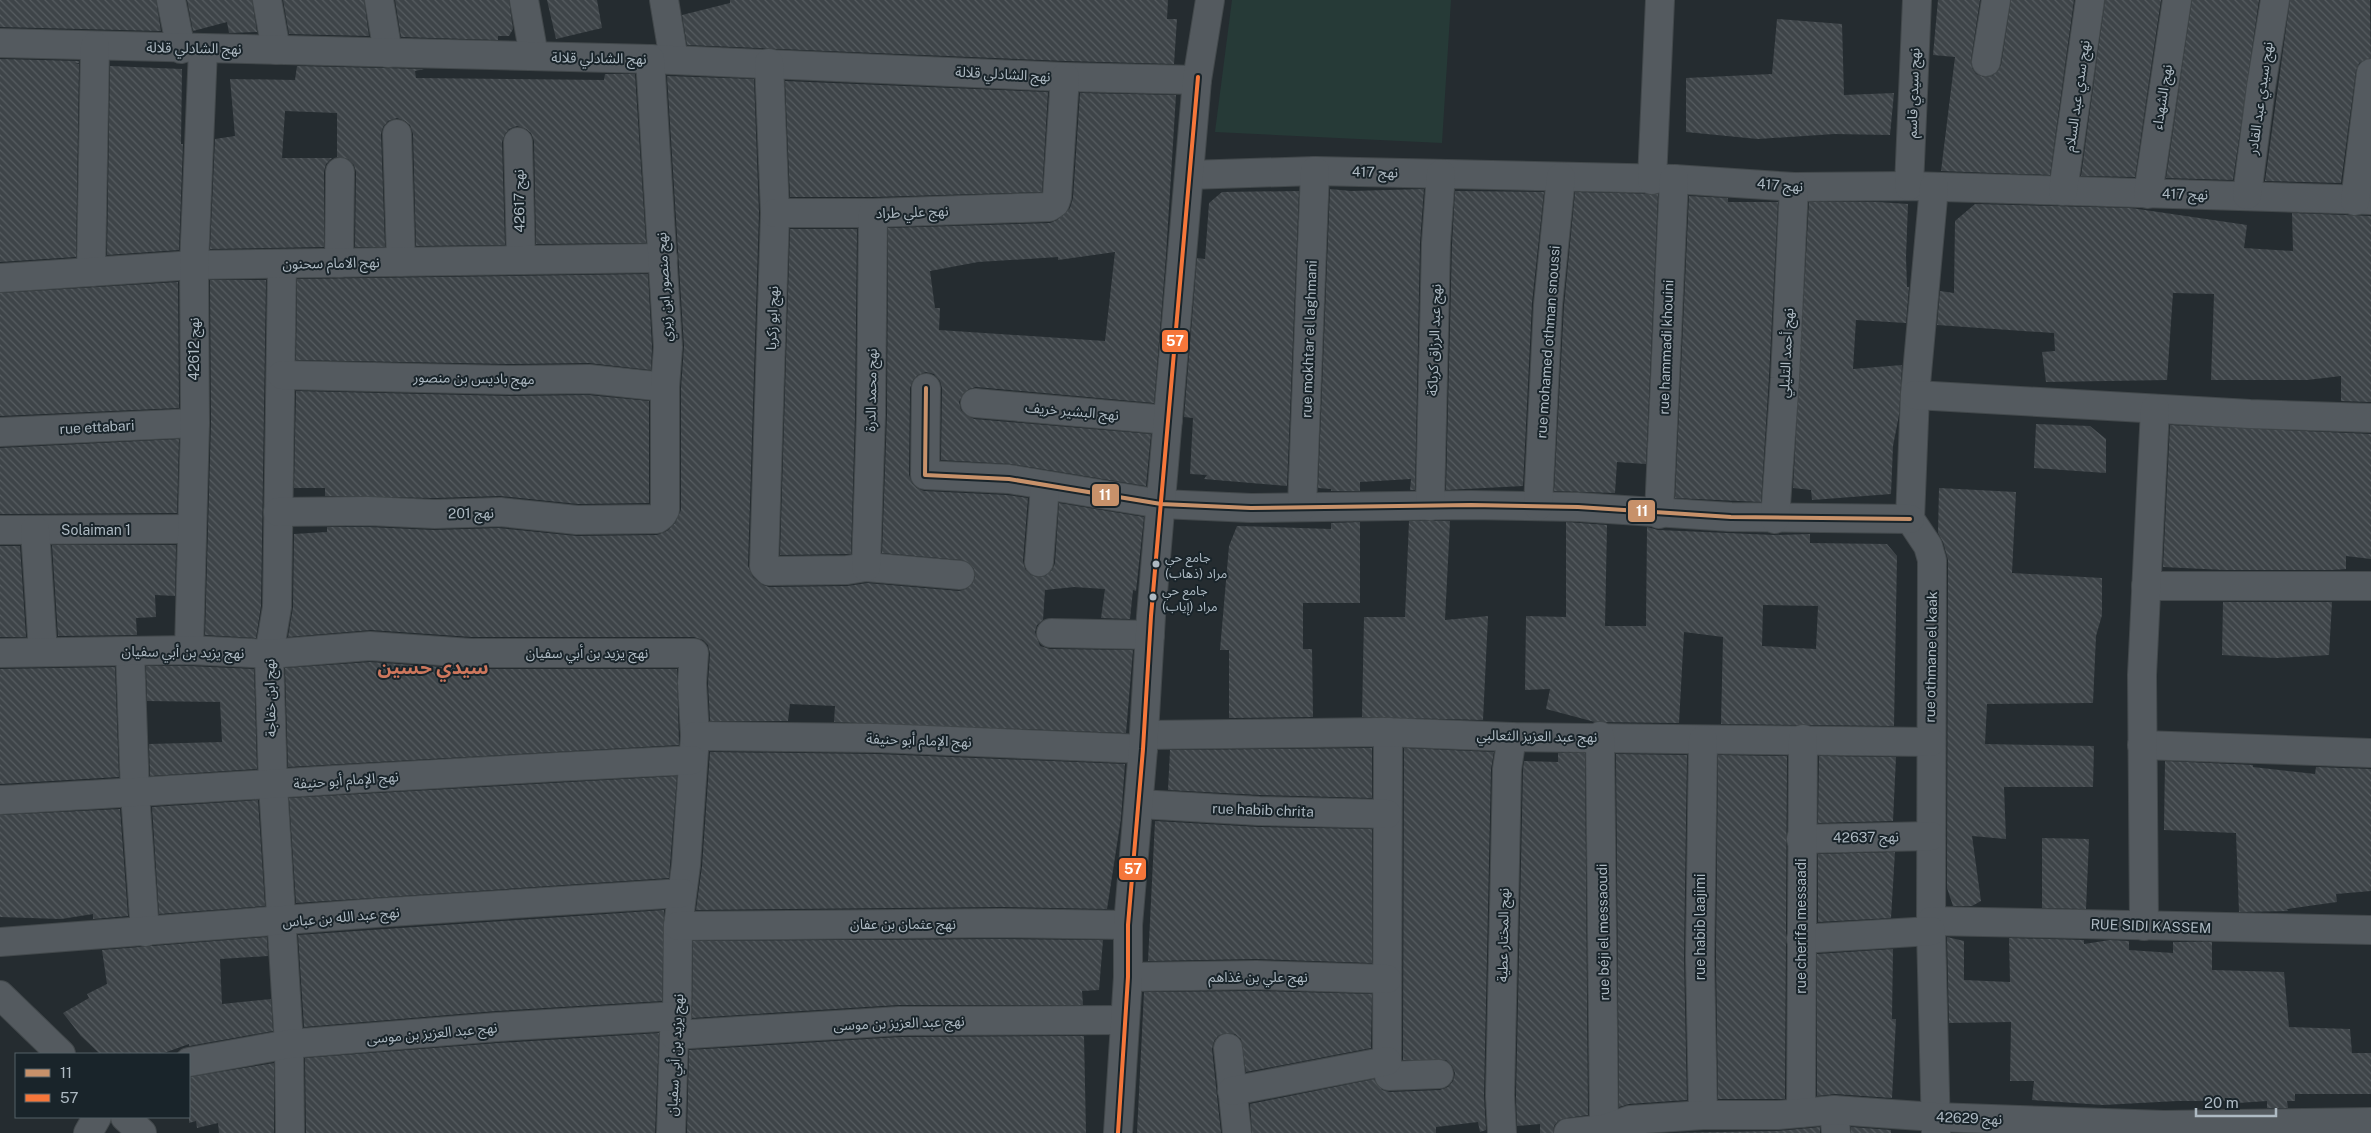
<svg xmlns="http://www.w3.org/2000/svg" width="2371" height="1133" viewBox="0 0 2371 1133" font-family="'Public Sans','Noto Sans Arabic',sans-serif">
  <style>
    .green { fill: #263a37 }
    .building { fill: url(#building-back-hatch); fill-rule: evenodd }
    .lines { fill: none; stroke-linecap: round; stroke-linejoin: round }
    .minor-casing { stroke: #42484b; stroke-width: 30 }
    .tertiary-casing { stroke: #42484b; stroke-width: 30 }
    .minor { stroke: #545a5f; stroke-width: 28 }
    .tertiary { stroke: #545a5f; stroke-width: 28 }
    .bus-1-casing { stroke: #19242a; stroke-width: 8 }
    .bus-2-casing { stroke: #19242a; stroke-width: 8 }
    .bus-1 { stroke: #c7916a; stroke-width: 4 }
    .bus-2 { stroke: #f5763a; stroke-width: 4 }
    .bus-dot { fill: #aebac3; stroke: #19242a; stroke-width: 2 }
    .labels { text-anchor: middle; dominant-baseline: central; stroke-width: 4; stroke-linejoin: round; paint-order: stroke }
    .bus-label { font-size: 13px; fill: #aebac3; stroke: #19242a; text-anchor: start }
    .street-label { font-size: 14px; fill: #aebac3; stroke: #19242a }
    .district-label { font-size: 19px; font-weight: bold; fill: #ce775d; stroke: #19242a }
    .line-badge { stroke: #19242a; stroke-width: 2 }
    .badge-label { font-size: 14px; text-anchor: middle; font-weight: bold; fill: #fff }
  </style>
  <defs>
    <pattern id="building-back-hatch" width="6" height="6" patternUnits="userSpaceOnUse" patternTransform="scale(1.25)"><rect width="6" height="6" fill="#3e4448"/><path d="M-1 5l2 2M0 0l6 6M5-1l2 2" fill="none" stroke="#575d61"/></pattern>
  </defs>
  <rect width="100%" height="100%" fill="#252c30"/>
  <polygon class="green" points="1232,0 1451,0 1442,143 1215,132"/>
  <g class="building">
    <polygon points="0,0 156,0 161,31 0,27"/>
    <polygon points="187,0 252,0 257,32 229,33 227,22 193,31"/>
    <polygon points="283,0 364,0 369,36 289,34"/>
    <polygon points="395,0 509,0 513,29 509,36 498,36 498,40 401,37"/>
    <polygon points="547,0 597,0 602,28 556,39"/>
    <polygon points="730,0 1168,0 1167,19 1177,19 1174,64 1066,61 687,45 682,15 730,3"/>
    <polygon points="1938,0 1980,0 1971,60 1972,68 1976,74 1984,77 1992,76 1998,71 2001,65 2011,0 2074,0 2050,175 1941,171 1955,57 1933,55"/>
    <polygon points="2105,0 2161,0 2135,177 2081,176"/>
    <polygon points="2192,0 2259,0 2233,180 2166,178"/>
    <polygon points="2290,0 2370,0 2371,58 2359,63 2356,71 2341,183 2265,181"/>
    <polygon points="1777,19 1842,24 1844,95 1894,93 1890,135 1834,134 1758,139 1686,132 1686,78 1772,74"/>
    <polygon points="0,59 79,61 79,63 75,64 79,64 76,257 0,262"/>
    <polygon points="110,66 182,69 181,144 183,144 179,250 107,255"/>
    <polygon points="297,66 424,69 415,71 416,78 604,80 605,74 635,74 646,243 536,244 534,141 531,133 526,129 517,126 509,129 505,134 502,142 505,245 416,246 413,134 410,125 405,121 397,118 388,121 383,127 381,134 385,247 355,247 356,172 354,165 348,159 337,157 337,113 285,111 282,158 332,158 326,164 324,172 324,247 210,249 215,139 235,136 230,79 295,80"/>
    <path d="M 667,76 L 754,79 L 759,213 L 748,566 L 753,577 L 763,585 L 769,587 L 847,586 L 867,583 L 959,591 L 966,589 L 972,584 L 975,577 L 974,569 L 969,563 L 962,560 L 882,553 L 887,415 L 888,228 L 1050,223 L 1057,220 L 1070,208 L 1073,198 L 1080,93 L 1176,95 L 1166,256 L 1154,403 L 976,387 L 969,389 L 963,394 L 959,402 L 961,410 L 966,415 L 974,419 L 1151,434 L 1146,486 L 1011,464 L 941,460 L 942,388 L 940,381 L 934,374 L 926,372 L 918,375 L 913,380 L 910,388 L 909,475 L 912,483 L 917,488 L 924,491 L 1007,495 L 1028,498 L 1023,561 L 1025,569 L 1031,575 L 1037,577 L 1045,576 L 1052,570 L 1055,563 L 1059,503 L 1144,517 L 1136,591 L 1133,590 L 1130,619 L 1101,618 L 1105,589 L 1074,587 L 1045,590 L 1043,620 L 1037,625 L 1035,632 L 1040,646 L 1050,649 L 1133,650 L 1126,733 L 834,722 L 835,706 L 790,704 L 788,721 L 710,721 L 708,683 L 710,654 L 708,645 L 703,640 L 694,637 L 472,637 L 371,630 L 288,637 L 293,607 L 294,534 L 327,532 L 327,527 L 368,527 L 434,530 L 499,528 L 577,536 L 657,535 L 667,531 L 675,523 L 681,510 L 681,388 L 684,346 ZM 1115,252 L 1105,341 L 939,330 L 940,308 L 935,308 L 930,271 L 978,262 L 1058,257 L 1058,260 Z"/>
    <polygon points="785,81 1048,92 1042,192 873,197 790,197"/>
    <polygon points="1330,189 1351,191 1424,189 1420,243 1415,490 1410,490 1411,479 1360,482 1360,491 1331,491 1331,489 1318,488"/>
    <polygon points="1299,191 1287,486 1204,479 1207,475 1190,474 1193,418 1184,417 1197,258 1205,259 1209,203 1222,192"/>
    <polygon points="1455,191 1544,192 1532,303 1523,486 1446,490 1452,244"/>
    <polygon points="1575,192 1658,194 1646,464 1617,462 1615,493 1554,491 1564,306"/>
    <polygon points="1689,196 1728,198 1728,202 1778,202 1769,377 1761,502 1675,498"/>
    <polygon points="1809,202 1878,202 1908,204 1906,257 1907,287 1909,287 1906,323 1856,320 1853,369 1902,365 1899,415 1893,446 1891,494 1812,500 1811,490 1793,488"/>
    <polygon points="1975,204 2131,208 2247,225 2244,248 2293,251 2292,213 2371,216 2371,402 2341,401 2341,376 2307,380 2211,380 2214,294 2173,293 2167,380 2046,382 2042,352 2055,351 2054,333 1937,325 1940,291 1954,293 1955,221"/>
    <polygon points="790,229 857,229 855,415 851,554 780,555"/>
    <polygon points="648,274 652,347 651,370 589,363 510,364 296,360 297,279"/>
    <polygon points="210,280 266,280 261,606 256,638 205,635 211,423"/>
    <polygon points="178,282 179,408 0,416 0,293"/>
    <polygon points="296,391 510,396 588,395 649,401 649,503 578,504 500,496 435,498 325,496 325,488 294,488"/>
    <polygon points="2036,424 2090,426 2106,439 2106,473 2034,468"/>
    <polygon points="2170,425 2371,434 2371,559 2346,556 2346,569 2333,570 2224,570 2163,567"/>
    <polygon points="179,439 177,513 0,514 0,448"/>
    <polygon points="1939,488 2016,492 2012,573 2102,578 2102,615 2096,636 2093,703 1987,704 1985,744 2094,746 2093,787 2004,787 2006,839 1972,836 1981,901 1972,906 1953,906 1947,888 1948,560 1943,542 1938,533"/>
    <polygon points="1409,521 1450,521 1445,620 1488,616 1483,720 1362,717 1364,617 1405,617"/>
    <polygon points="1360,522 1360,603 1303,603 1303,649 1312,649 1313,717 1229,718 1229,650 1220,650 1229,546 1237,526 1331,529 1331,523"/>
    <path d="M 1566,522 L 1607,525 L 1605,626 L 1646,626 L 1647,527 L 1658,530 L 1774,535 L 1810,534 L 1810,543 L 1887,544 L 1897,556 L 1894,726 L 1721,724 L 1723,637 L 1684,632 L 1679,723 L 1595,722 L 1546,709 L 1550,689 L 1525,690 L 1526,616 L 1566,617 ZM 1763,605 L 1818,606 L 1816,649 L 1762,646 Z"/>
    <polygon points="52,545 176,545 175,596 155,595 156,617 136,618 137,635 58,636"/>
    <polygon points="0,546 20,546 26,637 0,637"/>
    <polygon points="2223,602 2332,602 2329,655 2277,658 2222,655"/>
    <polygon points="370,662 471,669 677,669 679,745 288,767 285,668"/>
    <polygon points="146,666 189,666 254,669 257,769 150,776 149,744 222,742 220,702 147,701"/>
    <polygon points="115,667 119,777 0,784 0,669"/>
    <polygon points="1372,748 1372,798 1260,795 1168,790 1170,750"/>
    <polygon points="1404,748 1494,752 1491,769 1484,1096 1486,1130 1480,1132 1478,1122 1436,1127 1436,1133 1252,1133 1250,1104 1374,1079 1382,1090 1390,1092 1440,1090 1448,1087 1453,1081 1455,1073 1452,1066 1446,1060 1403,1060"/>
    <polygon points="710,752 877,754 1125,764 1121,818 1107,909 1002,907 696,910 702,866"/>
    <polygon points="1558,753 1585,753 1588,1115 1566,1118 1558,1121 1554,1126 1553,1133 1540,1133 1540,1124 1517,1126 1516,1096 1523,770 1524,761 1558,762"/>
    <polygon points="1616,754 1687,755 1684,958 1687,1100 1629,1104 1619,1107"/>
    <polygon points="1718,755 1787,756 1785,1099 1718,1099 1716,958"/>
    <polygon points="1819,756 1896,757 1893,821 1818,823"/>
    <polygon points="2165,761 2253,765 2253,767 2315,774 2316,767 2371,769 2371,891 2336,894 2337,902 2287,909 2288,911 2239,912 2236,833 2164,830"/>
    <polygon points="677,776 669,878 296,903 289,798"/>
    <polygon points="258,800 265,906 159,914 152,807"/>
    <polygon points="120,809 128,916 93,919 93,914 61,919 0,917 0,815"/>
    <polygon points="1155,821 1259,827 1372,829 1372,963 1256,959 1148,961"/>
    <polygon points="2042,838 2089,839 2086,909 2042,908"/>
    <polygon points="1895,852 1891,918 1818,922 1818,854"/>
    <polygon points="664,910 662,1001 496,1011 304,1027 298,935"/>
    <polygon points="267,937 268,956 220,959 222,1004 271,999 273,1031 189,1046 189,1044 161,1054 100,1054 81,1036 63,1013 89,998 87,994 107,984 102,950"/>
    <polygon points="1947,937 1964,941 1964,980 2010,982 2009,938 2084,940 2084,944 2110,940 2129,941 2129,950 2173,953 2173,942 2212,942 2212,970 2284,972 2289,1027 2350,1029 2352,1053 2371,1053 2371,1094 2295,1094 2295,1101 2287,1101 2288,1108 2267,1108 2267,1101 2238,1103 2238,1101 2177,1101 2103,1105 2032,1100 2034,1081 2010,1081 2011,1022 1949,1023"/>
    <polygon points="1002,939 1103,940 1099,990 1082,991 1083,1005 898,1005 692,1018 693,941"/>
    <polygon points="1893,949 1892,1019 1896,1019 1892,1098 1835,1094 1817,1096 1817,954"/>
    <polygon points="1256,991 1372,994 1371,1048 1246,1072 1241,1039 1235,1034 1226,1033 1218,1036 1214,1041 1212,1049 1221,1133 1137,1133 1144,992"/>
    <polygon points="659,1033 655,1133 306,1133 305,1058 498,1043"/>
    <polygon points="1084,1036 1086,1133 687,1133 689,1050 900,1037"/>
    <polygon points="274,1063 274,1133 219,1133 218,1123 197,1128 196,1121 189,1123 189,1077"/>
    <polygon points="1820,1127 1820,1133 1669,1133 1778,1131"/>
    <polygon points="1851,1127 1891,1130 1891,1133 1851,1133"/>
  </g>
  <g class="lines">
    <defs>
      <g id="minor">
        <polyline points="171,0 181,49"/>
        <polyline points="267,0 276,50"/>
        <polyline points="379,0 388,53"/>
        <polyline points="524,0 534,56"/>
        <polyline points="664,0 674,60"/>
        <polyline points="0,43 650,59 1065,77 1197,80"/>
        <polyline points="1986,62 1996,0"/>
        <polyline points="769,63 775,213 764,566 769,571 847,570 866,567 960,575"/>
        <polyline points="397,134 401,262"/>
        <polyline points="518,142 521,260"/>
        <polyline points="1189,175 1315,171 1674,179 1794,187 1909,186 2371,200"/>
        <polyline points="1652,180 1660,0"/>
        <polyline points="1909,186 1917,0"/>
        <polyline points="1934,187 1915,395 1910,519 1928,546 1932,560 1931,931 1936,1133"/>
        <polyline points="2063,191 2090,0"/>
        <polyline points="2148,194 2177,0"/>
        <polyline points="2247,195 2261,87 2275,0"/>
        <polyline points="2355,201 2371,73"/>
        <polyline points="775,213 873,213 1049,207 1055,203 1057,197 1065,77"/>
        <polyline points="339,263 340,172"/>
        <polyline points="282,264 277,607 269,654 273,785 289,1044 290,1133"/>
        <polyline points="91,272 95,46"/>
        <polyline points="0,278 194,265 663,258"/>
        <polyline points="282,375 510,380 589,379 665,387"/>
        <polyline points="926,388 925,475 1009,479 1161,504 1251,508 1471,505 1578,507 1731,517 1910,519"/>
        <polyline points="1915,395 2250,414 2371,418"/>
        <polyline points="975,403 1168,420"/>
        <polyline points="0,432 195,423"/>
        <polyline points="1430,506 1436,243 1441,174"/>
        <polyline points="1538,506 1548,305 1561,177"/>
        <polyline points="1302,507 1315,171"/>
        <polyline points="278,512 368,511 435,514 500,512 577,520 657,519 662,515 665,510 665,387 668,347 650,59"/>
        <polyline points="1659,514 1674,179"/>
        <polyline points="1775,519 1785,378 1794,187"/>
        <polyline points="0,530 192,529"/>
        <polyline points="35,530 43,652"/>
        <polyline points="1039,562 1045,486"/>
        <polyline points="866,567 871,415 873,213"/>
        <polyline points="2146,586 2371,586"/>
        <polyline points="1051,633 1150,635"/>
        <polyline points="189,650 195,423 194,265 203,49"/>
        <polyline points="130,651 135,794 145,932"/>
        <polyline points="0,653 189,650 269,654 370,646 471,653 694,653 692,683 695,736 686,865 678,926 677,1016 674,1035 671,1133"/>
        <polyline points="1388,732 1387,1061 1389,1076 1439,1074"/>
        <polyline points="1144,735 1383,732 1512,737 1931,742"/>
        <polyline points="695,736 877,738 1143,749"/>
        <polyline points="1600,736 1604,1129"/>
        <polyline points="1703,740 1700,958 1703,1115"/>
        <polyline points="2142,745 2371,753"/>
        <path d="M 0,800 C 231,787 461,771 692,760"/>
        <polyline points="1139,804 1259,811 1387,814"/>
        <polyline points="1801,839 1931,836"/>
        <polyline points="1931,921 2371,930"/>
        <polyline points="678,926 1002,923 1128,925"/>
        <polyline points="2144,926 2142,675 2155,409"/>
        <polyline points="1801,939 1931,931"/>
        <polyline points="0,942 375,913 682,893"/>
        <polyline points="1128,977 1256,975 1387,979"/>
        <polyline points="0,995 61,1054"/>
        <polyline points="674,1035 899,1021 1124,1020"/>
        <polyline points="1228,1048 1237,1133"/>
        <polyline points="189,1062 289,1044 497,1027 677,1016"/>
        <polyline points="1232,1091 1387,1061"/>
        <polyline points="1834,1110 1836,1133"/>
        <polyline points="1801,1113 1803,739"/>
        <polyline points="125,1117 142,1133"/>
        <polyline points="88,1133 97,1117"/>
        <polyline points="1502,1133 1500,1096 1507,769 1512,737"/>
        <polyline points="1568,1133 1604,1129 1630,1120 1703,1115 1778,1115 1834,1110 1935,1117 2164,1125 2371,1122"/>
      </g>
      <polyline id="tertiary" points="1118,1133 1128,977 1128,925 1143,749 1151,616 1197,80 1210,0"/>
    </defs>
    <use href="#minor" class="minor-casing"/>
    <use href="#tertiary" class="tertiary-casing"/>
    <use href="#minor" class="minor"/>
    <use href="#tertiary" class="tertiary"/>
    <defs>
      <polyline id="bus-1" points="926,388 925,475 1009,479 1161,504 1251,508 1471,505 1578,507 1731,517 1910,519"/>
      <polyline id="bus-2" points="1118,1133 1128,977 1128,925 1143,749 1151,616 1198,77"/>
    </defs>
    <use href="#bus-1" class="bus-1-casing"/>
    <use href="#bus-2" class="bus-2-casing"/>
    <use href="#bus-1" class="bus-1"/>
    <use href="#bus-2" class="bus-2"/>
  </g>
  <g class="bus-dot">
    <circle cx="1156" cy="564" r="4.5"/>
    <circle cx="1153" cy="597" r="4.5"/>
  </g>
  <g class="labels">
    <g class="bus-label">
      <text x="1165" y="557">جامع حي<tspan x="1165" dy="16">مراد (ذهاب)</tspan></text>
      <text x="1162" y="590">جامع حي<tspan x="1162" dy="16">مراد (إياب)</tspan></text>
    </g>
    <g class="street-label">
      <text transform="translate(194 48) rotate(1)">نهج الشادلي قلالة</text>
      <text transform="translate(599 58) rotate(1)">نهج الشادلي قلالة</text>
      <text transform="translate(1003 74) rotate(3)">نهج الشادلي قلالة</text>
      <text transform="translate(1913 93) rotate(-88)">نهج سيدي قاسم</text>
      <text transform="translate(2077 96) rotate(-82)">نهج سدي عبد السلام</text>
      <text transform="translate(2162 97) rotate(-81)">نهج الشهداء</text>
      <text transform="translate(2260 98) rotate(-82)">نهج سيدي عبد القادر</text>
      <text transform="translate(1375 172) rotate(1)">نهج 417</text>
      <text transform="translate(1780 185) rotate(4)">نهج 417</text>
      <text transform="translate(2185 194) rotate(1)">نهج 417</text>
      <text transform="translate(519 201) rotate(-91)">نهج 42617</text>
      <text transform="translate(912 212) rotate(-2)">نهج علي طراد</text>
      <text transform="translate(331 263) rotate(-1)">نهج الامام سحنون</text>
      <text transform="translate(664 287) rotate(-93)">نهج منصور ابن زيري</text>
      <text transform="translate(772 318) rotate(-88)">نهج ابو زكريا</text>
      <text transform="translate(1309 339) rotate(-88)">rue mokhtar el laghmani</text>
      <text transform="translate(1434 340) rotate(-88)">نهج عبد الرزاق كرباكة</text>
      <text transform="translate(1548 342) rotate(-86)">rue mohamed othman snoussi</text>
      <text transform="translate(1666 347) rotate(-88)">rue hammadi khouini</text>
      <text transform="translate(194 349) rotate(-90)">نهج 42612</text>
      <text transform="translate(1786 353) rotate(-87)">نهج أحمد التليلي</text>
      <text transform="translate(474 378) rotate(1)">مهج باديس بن منصور</text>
      <text transform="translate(871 390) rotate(-89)">نهج محمد الدرة</text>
      <text transform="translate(1072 411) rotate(5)">نهج البشير خريف</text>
      <text transform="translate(97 427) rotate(-3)">rue ettabari</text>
      <text transform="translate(471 513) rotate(-1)">نهج 201</text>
      <text x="96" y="530">Solaiman 1</text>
      <text transform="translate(183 652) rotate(1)">نهج يزيد بن أبي سفيان</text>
      <text x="587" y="653">نهج يزيد بن أبي سفيان</text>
      <text transform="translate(1931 657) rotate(-89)">rue othmane el kaak</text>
      <text transform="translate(270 698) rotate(-91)">نهج ابن خفاجة</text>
      <text transform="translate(1537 736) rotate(1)">نهج عبد العزيز الثعالبي</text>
      <text transform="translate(919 740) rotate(2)">نهج الإمام أبو حنيفة</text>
      <text transform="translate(346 780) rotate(-4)">نهج الإمام أبو حنيفة</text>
      <text transform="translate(1263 810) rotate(2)">rue habib chrita</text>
      <text transform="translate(1866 837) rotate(-1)">نهج 42637</text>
      <text transform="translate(341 917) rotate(-5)">نهج عبد الله بن عباس</text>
      <text x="903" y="924">نهج عثمان بن عفان</text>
      <text transform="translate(1801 926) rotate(-90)">rue cherifa messaadi</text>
      <text transform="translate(2151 926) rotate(2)">RUE SIDI KASSEM</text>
      <text transform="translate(1700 927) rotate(-90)">rue habib laajimi</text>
      <text transform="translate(1603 932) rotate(-91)">rue béji el messaoudi</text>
      <text transform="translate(1503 935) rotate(-89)">نهج المختار عطية</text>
      <text x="1258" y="977">نهج علي بن غذاهم</text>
      <text transform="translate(899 1023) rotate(-2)">نهج عبد العزيز بن موسى</text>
      <text transform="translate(432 1033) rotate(-5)">نهج عبد العزيز بن موسى</text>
      <text transform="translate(675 1055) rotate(-87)">نهج يزيد بن أبي سفيان</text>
      <text transform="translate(1969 1118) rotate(2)">نهج 42629</text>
    </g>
    <g class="district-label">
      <text x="433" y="667">سيدي حسين</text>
    </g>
  </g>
  <g class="line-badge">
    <rect x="1161" y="329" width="28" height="24" rx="5" fill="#f5763a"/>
    <rect x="1091" y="483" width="29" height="24" rx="5" fill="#c7916a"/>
    <rect x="1627" y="499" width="29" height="24" rx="5" fill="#c7916a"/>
    <rect x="1118" y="857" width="29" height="24" rx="5" fill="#f5763a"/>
  </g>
  <g class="badge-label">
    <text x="1175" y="346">57</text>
    <text x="1105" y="500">11</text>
    <text x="1642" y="516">11</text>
    <text x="1133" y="874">57</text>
  </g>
  <rect x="15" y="1053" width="175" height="65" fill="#19242a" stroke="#556067"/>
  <rect x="25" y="1069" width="25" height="8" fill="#c7916a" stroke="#556067"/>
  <text x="60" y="1078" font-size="15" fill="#aebac3">11</text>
  <rect x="25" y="1094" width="25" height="8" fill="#f5763a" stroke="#556067"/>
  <text x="60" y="1103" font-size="15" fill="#aebac3">57</text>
  <path d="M2196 1108v8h80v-8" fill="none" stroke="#aebac3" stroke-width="2.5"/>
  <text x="2204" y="1108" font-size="15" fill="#aebac3" stroke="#19242a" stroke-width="4" paint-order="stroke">20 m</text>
</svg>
